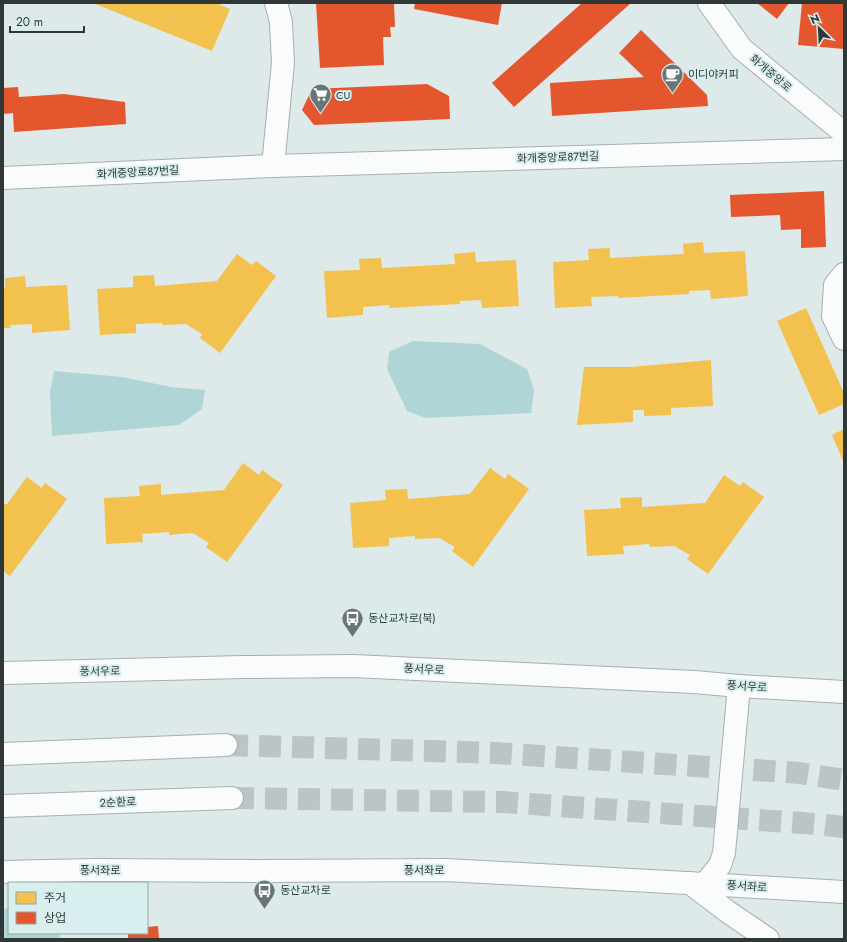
<svg xmlns="http://www.w3.org/2000/svg" width="847" height="942" viewBox="0 0 847 942" font-family="Jost,'Noto Sans KR',sans-serif">
  <style>
    .green { fill: #afd5d6 }
    .homes { fill: #f2c14e }
    .shops { fill: #e4572e }
    .lines { fill: none; stroke-linecap: round; stroke-linejoin: round }
    .highway-tunnel { stroke: #bbc5c5; stroke-width: 22; stroke-dasharray: 22 11; stroke-linecap: butt }
    .minor-casing { stroke: #a7afb0; stroke-width: 24 }
    .highway-casing { stroke: #a7afb0; stroke-width: 24 }
    .minor { stroke: #fafcfc; stroke-width: 22 }
    .highway { stroke: #fafcfc; stroke-width: 22 }
    .labels { text-anchor: middle; dominant-baseline: central; stroke-width: 4; stroke-linejoin: round; paint-order: stroke }
    .street-label { font-size: 11px; fill: #2f3737; stroke: #d9eeee }
    .poi-label { font-size: 11px; fill: #2f3737; stroke: #d9eeee; text-anchor: start }
  </style>
  <rect width="100%" height="100%" fill="#dee9e9"/>
  <g class="green">
    <polygon points="413,341 480,344 527,369 534,390 531,413 426,418 407,411 387,369 389,352"/>
    <polygon points="54,371 122,377 171,387 205,390 202,409 179,425 52,436 50,393"/>
    <polygon points="9,908 9,933 59,933 60,939 3,939 3,909"/>
  </g>
  <g class="homes">
    <polygon points="93,3 216,3 230,9 212,51"/>
    <polygon points="703,242 704,253 745,251 748,296 711,299 710,290 689,291 689,294 618,298 618,296 591,297 592,306 555,308 553,262 589,260 588,249 610,248 610,258 684,254 683,244"/>
    <polygon points="475,252 476,262 516,260 519,306 482,308 481,300 460,301 460,304 389,308 389,305 363,307 363,315 327,318 324,271 360,270 359,259 381,258 382,268 455,264 454,254"/>
    <polygon points="237,254 252,265 256,261 276,276 220,353 200,338 202,334 186,324 162,325 162,323 136,324 136,333 100,335 97,289 133,287 133,276 154,275 155,286 217,281"/>
    <polygon points="25,276 26,287 67,285 70,330 32,333 32,324 10,325 11,328 3,328 3,289 5,288 5,278"/>
    <polygon points="806,308 844,393 844,404 819,415 777,321"/>
    <polygon points="711,360 713,406 671,408 671,415 644,416 644,410 633,410 633,422 577,425 584,367 631,367"/>
    <polygon points="844,429 844,463 832,435"/>
    <polygon points="243,463 259,475 262,470 283,485 227,562 206,547 209,543 193,533 169,535 169,532 142,534 143,542 106,544 104,498 140,496 139,486 161,484 161,495 224,490"/>
    <polygon points="490,468 505,479 508,474 529,489 473,567 452,551 455,547 439,538 415,539 415,536 389,538 389,546 353,548 350,503 386,500 385,490 407,489 408,499 470,494"/>
    <polygon points="724,475 740,486 743,482 764,497 708,574 687,559 690,555 674,546 650,547 649,544 623,546 624,554 587,556 584,510 621,508 620,498 642,497 642,507 705,503"/>
    <polygon points="27,477 42,488 45,483 67,499 10,576 3,571 3,504 7,504"/>
  </g>
  <g class="shops">
    <polygon points="316,3 394,3 395,27 390,27 391,37 383,37 384,65 320,68"/>
    <polygon points="415,3 502,3 498,25 414,9"/>
    <polygon points="582,3 631,3 514,107 492,83"/>
    <polygon points="757,3 789,3 777,19"/>
    <polygon points="802,3 844,3 844,49 798,45"/>
    <polygon points="641,30 707,95 708,106 552,116 550,83 644,77 619,53"/>
    <polygon points="427,84 449,96 450,119 314,125 302,110 312,89"/>
    <polygon points="18,87 19,97 64,94 125,102 126,124 14,132 13,113 3,114 3,88"/>
    <polygon points="824,191 826,247 801,248 801,229 781,230 780,215 731,217 730,195"/>
    <polygon points="158,926 159,939 128,939 128,933 147,933 147,927"/>
  </g>
  <g class="lines">
    <g class="highway-tunnel">
      <polyline points="226,745 496,753 800,773 844,780"/>
      <polyline points="232,798 502,802 816,824 844,827"/>
    </g>
    <defs>
      <g id="minor">
        <polyline points="709,3 742,49 844,133"/>
        <polyline points="273,166 283,63 281,22 276,3"/>
        <polyline points="3,178 273,166 844,149"/>
        <polyline points="844,274 835,285 833,316 844,339"/>
        <polyline points="3,673 243,667 353,666 694,682 739,686 844,692"/>
        <polyline points="3,872 94,870 262,871 446,870 705,884 844,892"/>
        <polyline points="690,883 728,912 768,939"/>
        <polyline points="705,884 720,865 724,853 739,686"/>
      </g>
      <g id="highway">
        <polyline points="3,754 226,745"/>
        <polyline points="3,806 232,798"/>
      </g>
    </defs>
    <use href="#minor" class="minor-casing"/>
    <use href="#highway" class="highway-casing"/>
    <use href="#minor" class="minor"/>
    <use href="#highway" class="highway"/>
  </g>
  <defs>
    <symbol id="cafe-pin" viewBox="-11 -11 22 30"><path d="M0 17L-7.5 6A9.5 9.5 0 1 1 7.5 6Z" fill="#6c7575" stroke="#d9eeee"/><path d="M-5.5-4.5H6V0H3Q3 3.5 0 3.5H-2.5Q-5.5 3.5-5.5 0ZM3-3.2v2h1.7v-2ZM-6 4.5H4V6H-6Z" fill="#fff"/></symbol>
    <symbol id="supermarket-pin" viewBox="-11 -11 22 30"><path d="M0 17L-7.5 6A9.5 9.5 0 1 1 7.5 6Z" fill="#6c7575" stroke="#d9eeee"/><path d="M-6-5.5h2.5l.6 2H6L4.5 2H-2.5L-4.4-4H-6ZM-1.5 3.2a1.3 1.3 0 1 0 .1 0ZM3 3.2a1.3 1.3 0 1 0 .1 0Z" fill="#fff"/></symbol>
    <symbol id="bus-pin" viewBox="-11 -11 22 30"><path d="M0 17L-7.5 6A9.5 9.5 0 1 1 7.5 6Z" fill="#6c7575" stroke="#d9eeee"/><path d="M-5-6H5V4H4V6H2V4H-2V6H-4V4H-5ZM-3.5-4V0h7V-4ZM-3.5 1.2v1.5H-2V1.2ZM2 1.2v1.5H3.5V1.2Z" fill="#fff"/></symbol>
  </defs>
  <g fill-rule="evenodd">
    <use href="#cafe-pin" x="660" y="62" width="25" height="34"/>
    <use href="#supermarket-pin" x="308" y="82" width="25" height="34"/>
    <use href="#bus-pin" x="340" y="606" width="25" height="34"/>
    <use href="#bus-pin" x="252" y="878" width="25" height="34"/>
  </g>
  <g class="labels">
    <g class="street-label">
      <text transform="translate(771 73) rotate(40)">화개중앙로</text>
      <text transform="translate(558 157) rotate(-2)">화개중앙로87번길</text>
      <text transform="translate(138 172) rotate(-3)">화개중앙로87번길</text>
      <text transform="translate(424 669) rotate(3)">풍서우로</text>
      <text transform="translate(100 671) rotate(-1)">풍서우로</text>
      <text transform="translate(747 686) rotate(4)">풍서우로</text>
      <text transform="translate(118 802) rotate(-2)">2순환로</text>
      <text x="100" y="870">풍서좌로</text>
      <text x="424" y="870">풍서좌로</text>
      <text transform="translate(747 886) rotate(4)">풍서좌로</text>
    </g>
    <g class="poi-label">
      <text x="688" y="74">이디야커피</text>
      <text x="336" y="95">CU</text>
      <text x="368" y="618">동산교차로(북)</text>
      <text x="280" y="890">동산교차로</text>
    </g>
  </g>
  <rect width="847" height="942" fill="none" stroke="#2f3737" stroke-width="8"/>
  <rect x="8" y="882" width="140" height="52" fill="#d9eeee" stroke="#95a5a5"/>
  <rect x="16" y="892" width="20" height="12" fill="#f2c14e" stroke="#95a5a5"/>
  <text x="44" y="902" font-size="12" fill="#2f3737">주거</text>
  <rect x="16" y="912" width="20" height="12" fill="#e4572e" stroke="#95a5a5"/>
  <text x="44" y="922" font-size="12" fill="#2f3737">상업</text>
  <g transform="translate(819 28) rotate(336)" stroke="#d9eeee" stroke-width="3" paint-order="stroke">
  <path d="M0-3L7 15L0 10L-7 15Z" fill="#2f3737"/>
  <text y="-6" font-size="11" font-weight="bold" text-anchor="middle" fill="#2f3737">N</text>
  </g>
  <path d="M10 26v6h74v-6" fill="none" stroke="#2f3737" stroke-width="2"/>
  <text x="16" y="26" font-size="12" fill="#2f3737" stroke="#d9eeee" stroke-width="3" paint-order="stroke">20 m</text>
</svg>
